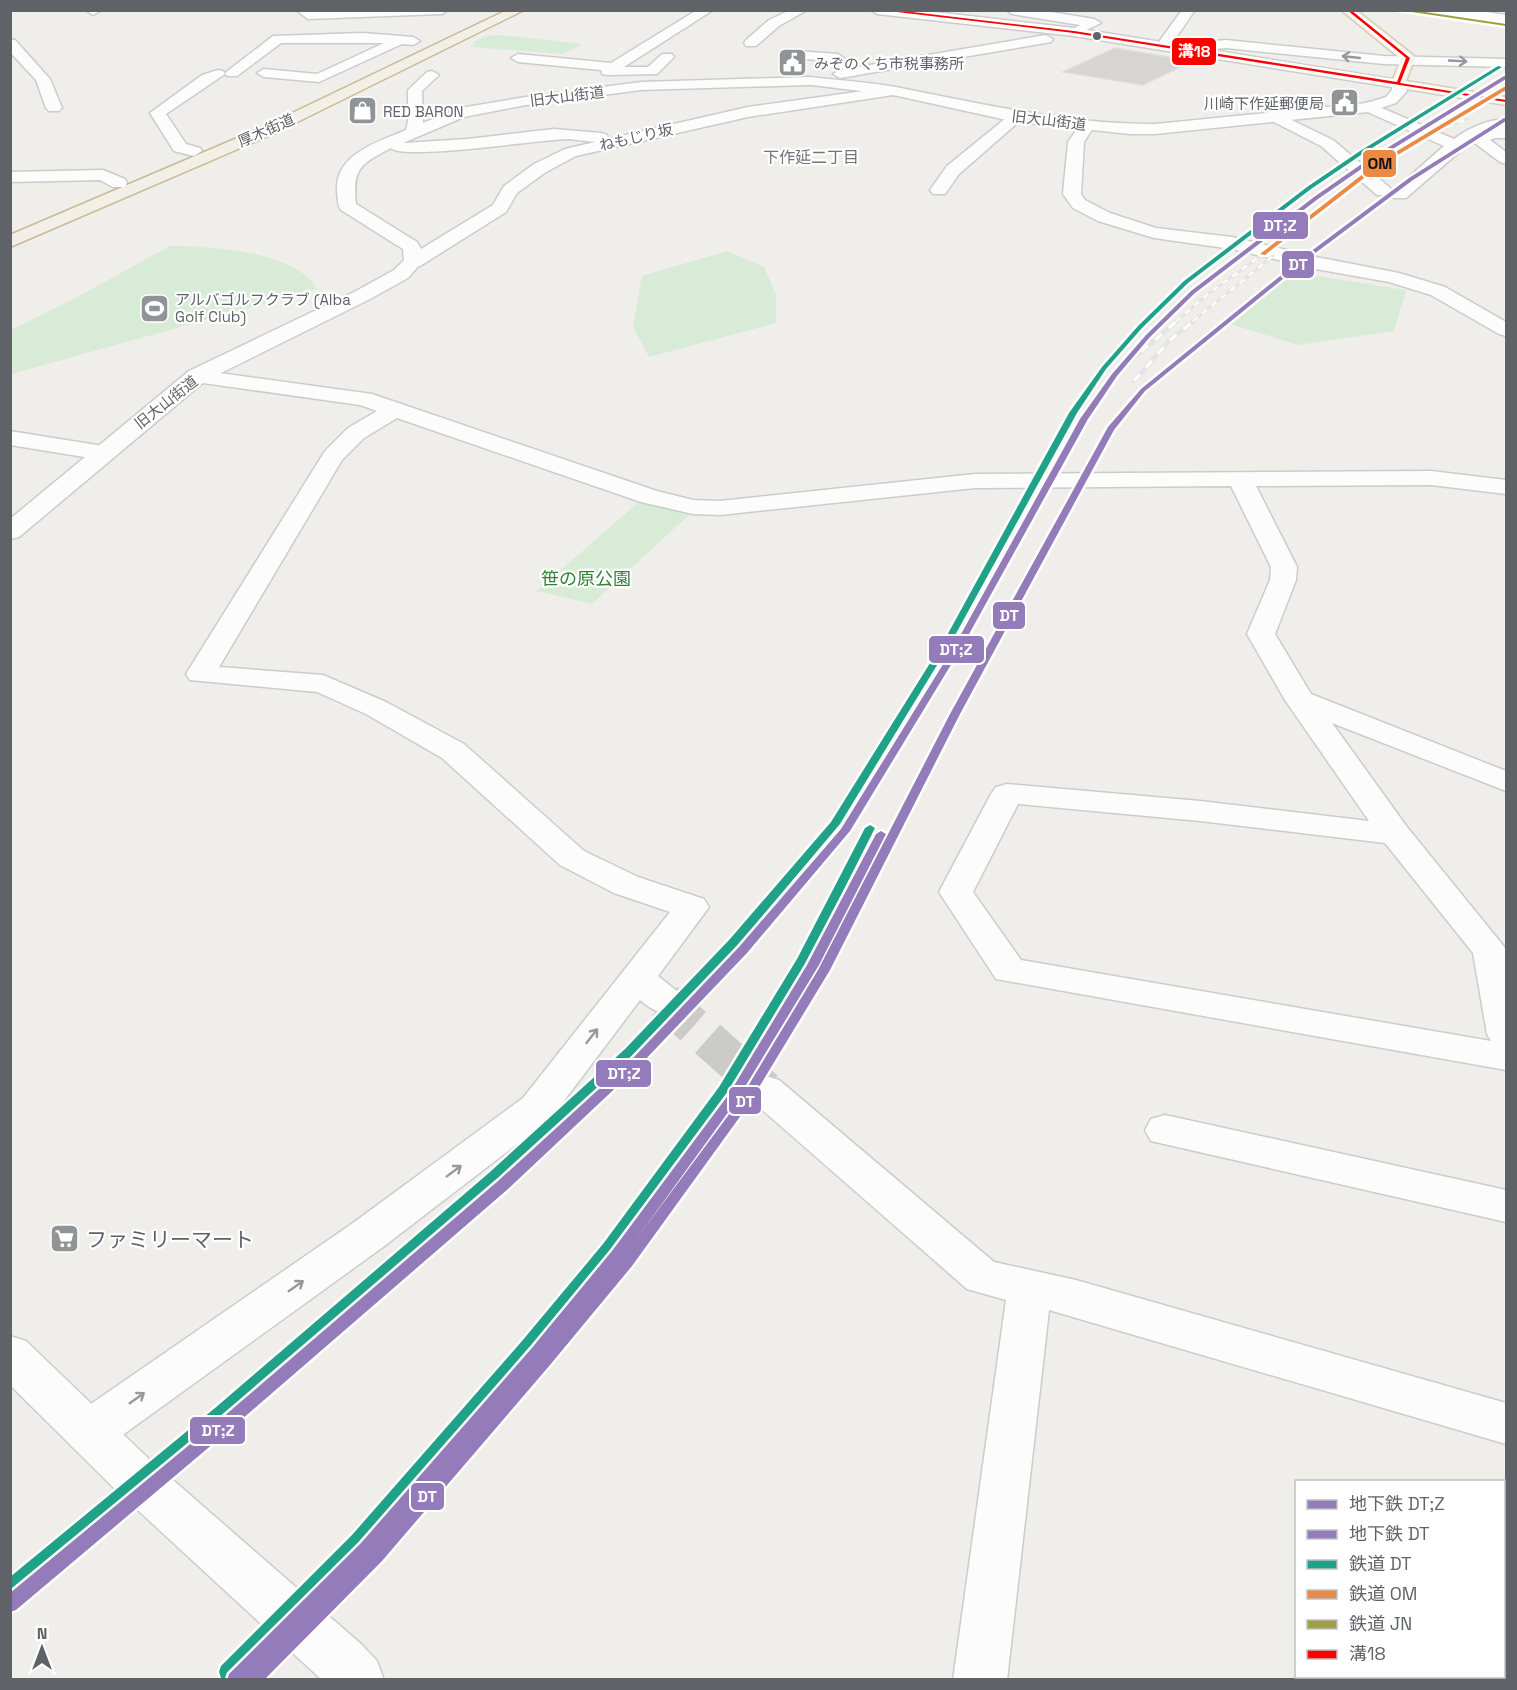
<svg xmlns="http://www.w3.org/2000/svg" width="1517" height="1690" viewBox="0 0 1517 1690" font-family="'Space Grotesk','Noto Sans JP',sans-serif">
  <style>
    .green { fill: #d8ebd6 }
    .building { fill: #d6d5d3; stroke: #deddd9; stroke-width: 1.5 }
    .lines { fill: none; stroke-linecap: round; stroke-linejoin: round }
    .minor-tunnel { stroke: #cbcbca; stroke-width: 38; stroke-dasharray: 38 19; stroke-linecap: butt }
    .minor-casing { stroke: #cbcccc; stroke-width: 3 }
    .tertiary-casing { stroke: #cbcccc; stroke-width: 3 }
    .primary-casing { stroke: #d7ceb8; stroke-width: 3 }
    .trunk-casing { stroke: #c8b996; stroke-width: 3 }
    .minor { fill: #fdfcfc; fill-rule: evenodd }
    .tertiary { fill: #fdfcfc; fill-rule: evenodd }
    .primary { fill: #f4f2e9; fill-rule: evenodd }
    .trunk { fill: #f2f0e6; fill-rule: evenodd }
    .rail-far1-casing { stroke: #e4e4e4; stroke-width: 3 }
    .rail-casing { stroke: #e4e4e4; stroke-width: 4.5 }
    .rail-far1 { stroke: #fff; stroke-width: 2; stroke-dasharray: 6; stroke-linecap: butt }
    .rail { stroke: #fff; stroke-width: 3; stroke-dasharray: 9; stroke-linecap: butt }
    .bus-1-casing { stroke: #fff; stroke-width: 5 }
    .bus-1 { fill: #f00; fill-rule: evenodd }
    .rail-1-casing { stroke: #fff; stroke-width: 5 }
    .rail-2-casing { stroke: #fff; stroke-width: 5 }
    .rail-3-casing { stroke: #fff; stroke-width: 5 }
    .rail-1 { fill: #20a288; fill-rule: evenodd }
    .rail-2 { fill: #ea8a45; fill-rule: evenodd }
    .rail-3 { fill: #9fa13e; fill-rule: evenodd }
    .metro-1-casing { stroke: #fff; stroke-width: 5 }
    .metro-2-casing { stroke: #fff; stroke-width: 5 }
    .metro-1 { fill: #937cb9; fill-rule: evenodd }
    .metro-2 { fill: #937cb9; fill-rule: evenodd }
    .oneway { stroke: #96999c }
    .bus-dot { fill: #5f6368; stroke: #fff; stroke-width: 2 }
    .labels { text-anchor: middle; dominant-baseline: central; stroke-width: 4.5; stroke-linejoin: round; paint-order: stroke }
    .far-poi-label { font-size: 15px; fill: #5f6368; stroke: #fff; text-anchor: start }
    .far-street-label { font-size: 15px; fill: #5f6368; stroke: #fff }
    .far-neighbourhood-label { font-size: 16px; fill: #70757a; stroke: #fff }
    .park-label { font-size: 18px; fill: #348238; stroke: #fff }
    .near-poi-label { font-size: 21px; fill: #5f6368; stroke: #fff; text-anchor: start }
    .line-badge { stroke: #fff; stroke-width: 2 }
    .badge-label { font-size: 16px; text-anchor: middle; font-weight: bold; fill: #fff }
    .pale-badge-label { font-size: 16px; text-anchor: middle; font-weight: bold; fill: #111 }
  </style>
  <rect width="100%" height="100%" fill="#efeeea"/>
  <g class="green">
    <polygon points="499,35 500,35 583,44 563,54 471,47 476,44 472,43 485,36"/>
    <path d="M 170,246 C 208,246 297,251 317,289 L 11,374 L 11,330 L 74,299 Z"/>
    <polygon points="727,251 764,267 776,294 776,323 649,357 633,327 642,276"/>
    <polygon points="1284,271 1406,290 1394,331 1298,345 1227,323"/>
    <polygon points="640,501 691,513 592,604 537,591"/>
  </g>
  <polygon class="building" points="1115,48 1192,61 1143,85 1063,72"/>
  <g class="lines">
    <polyline class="minor-tunnel" points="665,1001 765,1090"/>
    <defs>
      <g id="minor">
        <polygon points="102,10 93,15 87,11 87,10"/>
        <polygon points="296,10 311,11 448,10 442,14 308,19"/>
        <polygon points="697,10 713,10 624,67 648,67 662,54 672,54 674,57 657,74 607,75 602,74 601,70 518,62 511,58 518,54 611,63"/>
        <polygon points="790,10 807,10 779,26 756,46 746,46 744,43 746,40 769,20"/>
        <polygon points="1006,10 1039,10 1094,19 1101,23 1074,36 1067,32 1080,25 1012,14"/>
        <polygon points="1182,10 1195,10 1171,45 1226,40 1384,56 1506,59 1506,67 1384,64 1226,48 1175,52 1168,48 1158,49 1156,46"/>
        <polygon points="1439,10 1474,10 1506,15 1506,23 1445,14"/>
        <polygon points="363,33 413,37 420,41 413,45 402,44 319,82 264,77 257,73 264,69 317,74 384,43 281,43 237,76 227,76 225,73 273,36"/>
        <polygon points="10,39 15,40 50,79 62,108 59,111 49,111 46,108 36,80 10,52"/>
        <polygon points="797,51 838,54 862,72 855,76 830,61 792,58 790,55 792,52"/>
        <polygon points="218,70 223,71 225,74 166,114 186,144 200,148 202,151 194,156 174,151 150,113 202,75"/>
        <path d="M 432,71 L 439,75 L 422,91 L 423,123 L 460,108 L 526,97 L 641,82 L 809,77 L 816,81 L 809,85 L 641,90 L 526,105 L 464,117 L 403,143 L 468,139 L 554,129 L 601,133 L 607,135 L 608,139 L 748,107 L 893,87 L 900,91 L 893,95 L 748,117 L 576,156 L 546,172 L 517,193 L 506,212 L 420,266 L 406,266 L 404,262 L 403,249 L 341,210 C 337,204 338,198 337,192 C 334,154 378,142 406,130 L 408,121 L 408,90 L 427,72 ZM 569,139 L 595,142 L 565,149 L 534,164 L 504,186 L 493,205 L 421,249 L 417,242 L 356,204 C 352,168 361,164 391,148 C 402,161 543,139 569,139 Z"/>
        <path d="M 1368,102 L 1454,139 C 1470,127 1487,120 1506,119 L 1506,138 L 1495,138 L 1490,140 L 1506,152 L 1506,164 L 1500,162 L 1472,141 L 1406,198 L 1394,198 L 1391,194 L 1394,190 L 1444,146 L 1363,110 L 1360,107 L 1363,104 Z"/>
        <polygon points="1271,110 1333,140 1389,187 1392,191 1389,195 1377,195 1321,146 1266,118 1263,115"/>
        <polygon points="1016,112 1024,117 1021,120 959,174 945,194 933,194 930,190 947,166 1011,114"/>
        <polygon points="1087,120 1095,125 1084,142 1081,194 1085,200 1110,213 1156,228 1232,237 1316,257 1399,273 1445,287 1506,322 1506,336 1499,334 1431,295 1389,282 1316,269 1232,249 1154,238 1098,221 1073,208 1063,194 1068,142 1082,122"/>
        <polygon points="103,170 125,179 127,183 125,187 113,187 100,180 10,182 10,172"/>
        <path d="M 197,370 L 372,394 L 657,491 L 693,500 L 720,501 L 975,474 L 1431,471 L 1506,480 L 1506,494 L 1431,485 L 1256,486 L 1297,567 L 1296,580 L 1275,634 L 1311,694 L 1506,771 L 1506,791 L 1332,723 L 1407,827 L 1506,949 L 1506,1070 L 996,979 L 939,892 L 991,794 L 996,787 L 1007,784 L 1200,801 L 1369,821 L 1285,700 L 1247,634 L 1270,580 L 1271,567 L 1231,486 L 975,488 L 720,515 L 693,514 L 641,502 L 397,418 L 364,438 L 342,460 L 219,667 L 323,675 L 386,702 L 464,744 L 584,851 L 638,877 L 704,899 L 709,907 L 658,976 L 678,992 L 683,1001 L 678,1010 C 661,1015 653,1011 640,1000 L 551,1118 L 383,1247 L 106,1447 L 89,1453 L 72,1447 L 65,1432 L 72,1417 L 353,1223 L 523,1098 L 670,912 L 614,893 L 560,865 L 442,758 L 366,714 L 317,692 L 190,680 L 186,674 L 325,451 L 348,428 L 377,411 L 360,405 L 189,381 L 186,376 L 189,371 ZM 1018,804 L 1200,821 L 1385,843 L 1473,953 L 1487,1034 L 1491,1041 L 1021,960 L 973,892 Z"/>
        <polygon points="10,431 103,446 111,448 115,453 111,458 103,460 10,445"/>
        <polygon points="765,1076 779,1080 994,1262 1076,1280 1506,1403 1506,1444 1049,1310 1007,1680 953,1680 1006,1300 967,1289 751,1100 746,1090 751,1080"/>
        <polygon points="1165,1115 1506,1190 1506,1222 1151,1141 1145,1130 1151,1119"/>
      </g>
      <g id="tertiary">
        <path d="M 871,10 L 916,10 L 1074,28 L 1398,80 L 1403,81 L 1407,91 L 1396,103 L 1368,112 L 1155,134 L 1130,134 L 1016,122 L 893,95 L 804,84 L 802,81 L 804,78 L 809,77 C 838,80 867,82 896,87 C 982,104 1067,124 1155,124 L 1367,103 L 1386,97 L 1392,90 L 1392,87 L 1074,36 L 877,14 Z"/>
        <polygon points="1046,35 1053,39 1051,42 840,78 833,74 840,70"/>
        <polygon points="413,256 420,258 422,262 408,278 370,299 205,381 19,537 10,539 10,519 189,371 356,291 394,270 406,258"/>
        <polygon points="10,1336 26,1341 150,1460 361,1644 377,1661 384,1680 322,1680 116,1490 10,1385"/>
      </g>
      <polygon id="primary" points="1341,10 1356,10 1413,55 1415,58 1406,81 1506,97 1506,105 1393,87 1391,84 1401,59"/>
      <polygon id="trunk" points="507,10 524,10 275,133 10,247 10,235 263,127"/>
    </defs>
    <use href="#minor" class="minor-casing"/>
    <use href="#tertiary" class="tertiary-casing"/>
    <use href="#primary" class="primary-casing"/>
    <use href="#trunk" class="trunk-casing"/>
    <use href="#minor" class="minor"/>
    <use href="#tertiary" class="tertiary"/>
    <use href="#primary" class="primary"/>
    <use href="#trunk" class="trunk"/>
    <defs>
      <g id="rail-far1">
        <polyline points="1415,142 1467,119"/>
        <polyline points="1176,321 1207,295 1263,254"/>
        <polyline points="1193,321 1273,256"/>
      </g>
      <g id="rail">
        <polyline points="1114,375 1178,320"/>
        <polyline points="1134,381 1169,341 1195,320"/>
      </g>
    </defs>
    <use href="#rail-far1" class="rail-far1-casing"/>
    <use href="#rail" class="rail-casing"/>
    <use href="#rail-far1" class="rail-far1"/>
    <use href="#rail" class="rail"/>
    <defs>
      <polygon id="bus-1" points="880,10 895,10 1074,31 1397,82 1406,58 1347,10 1351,10 1410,58 1400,83 1506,100 1506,102 1074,33"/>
    </defs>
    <use href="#bus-1" class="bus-1-casing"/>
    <use href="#bus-1" class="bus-1"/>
    <defs>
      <g id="rail-1">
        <polygon points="1498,66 1502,67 1364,153 1311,189 1188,283 1142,328 1106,369 1077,413 953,639 840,824 738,945 633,1055 500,1180 225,1418 16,1593 10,1596 10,1577 215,1408 490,1172 625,1049 730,939 831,822 945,639 1069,413 1102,367 1138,326 1184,281 1307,187 1360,151"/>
        <polygon points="870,825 875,828 809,959 727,1093 613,1252 532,1349 364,1545 233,1678 229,1680 221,1678 219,1672 221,1666 352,1535 522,1341 603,1244 719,1087 797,959 865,828"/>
      </g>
      <polygon id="rail-2" points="1504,87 1506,87 1506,90 1381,165 1265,255 1260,254 1377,163"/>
      <polygon id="rail-3" points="1412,10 1506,24 1506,26 1398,10"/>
    </defs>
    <use href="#rail-1" class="rail-1-casing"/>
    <use href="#rail-2" class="rail-2-casing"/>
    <use href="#rail-3" class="rail-3-casing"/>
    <use href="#rail-1" class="rail-1"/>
    <use href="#rail-2" class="rail-2"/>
    <use href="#rail-3" class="rail-3"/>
    <defs>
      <g id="metro-1">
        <polygon points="1504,76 1506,76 1506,79 1370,163 1318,199 1195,293 1150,337 1117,376 1088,419 963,645 850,831 747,953 641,1064 508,1189 233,1427 16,1610 10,1612 10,1593 223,1417 498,1181 633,1058 739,947 841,829 955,645 1080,419 1112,374 1146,335 1191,291 1314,197 1366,161"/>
        <polygon points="881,831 886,834 819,965 737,1100 622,1259 541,1357 373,1553 247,1680 227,1680 229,1674 361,1543 531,1349 612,1251 729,1094 807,965 876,834"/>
      </g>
      <polygon id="metro-2" points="1504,118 1506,118 1506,121 1413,180 1310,257 1145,391 1114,430 960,714 830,970 747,1107 632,1266 550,1365 382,1561 264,1680 244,1680 246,1674 370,1551 540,1357 622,1258 739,1101 818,970 950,714 1108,427 1141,389 1306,255 1409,178"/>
    </defs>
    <use href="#metro-1" class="metro-1-casing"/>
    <use href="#metro-2" class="metro-2-casing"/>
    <use href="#metro-1" class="metro-1"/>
    <use href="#metro-2" class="metro-2"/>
  </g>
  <defs><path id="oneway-shaft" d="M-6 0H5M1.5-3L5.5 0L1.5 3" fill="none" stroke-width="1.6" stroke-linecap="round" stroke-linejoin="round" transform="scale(1.5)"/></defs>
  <g class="oneway">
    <use href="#oneway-shaft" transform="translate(1351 57) rotate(-174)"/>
    <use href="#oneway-shaft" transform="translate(1458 61) rotate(3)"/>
    <use href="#oneway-shaft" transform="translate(592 1036) rotate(-52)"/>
    <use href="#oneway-shaft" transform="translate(454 1171) rotate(-37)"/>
    <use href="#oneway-shaft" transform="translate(296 1286) rotate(-35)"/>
    <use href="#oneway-shaft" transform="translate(137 1398) rotate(-35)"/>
  </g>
  <defs>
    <symbol id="civic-square" viewBox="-11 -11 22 22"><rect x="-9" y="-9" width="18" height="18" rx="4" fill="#919496" stroke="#fff"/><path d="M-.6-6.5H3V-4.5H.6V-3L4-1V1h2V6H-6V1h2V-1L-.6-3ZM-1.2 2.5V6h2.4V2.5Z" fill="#fff"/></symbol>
    <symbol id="shop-square" viewBox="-11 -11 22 22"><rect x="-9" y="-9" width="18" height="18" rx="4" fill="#919496" stroke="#fff"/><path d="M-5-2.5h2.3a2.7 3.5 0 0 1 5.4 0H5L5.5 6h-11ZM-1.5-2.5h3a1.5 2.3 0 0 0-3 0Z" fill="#fff"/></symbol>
    <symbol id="stadium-square" viewBox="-11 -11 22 22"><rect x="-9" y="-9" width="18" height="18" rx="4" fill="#919496" stroke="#fff"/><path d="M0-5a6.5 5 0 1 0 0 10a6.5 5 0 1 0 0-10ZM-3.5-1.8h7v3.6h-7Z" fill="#fff"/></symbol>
    <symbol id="supermarket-square" viewBox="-11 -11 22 22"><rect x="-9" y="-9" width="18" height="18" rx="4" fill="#919496" stroke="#fff"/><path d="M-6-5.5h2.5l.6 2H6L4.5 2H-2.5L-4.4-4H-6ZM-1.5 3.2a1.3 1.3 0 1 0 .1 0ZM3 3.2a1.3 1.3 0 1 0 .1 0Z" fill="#fff"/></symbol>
  </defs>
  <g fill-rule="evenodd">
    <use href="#civic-square" x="776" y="46" width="33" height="33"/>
    <use href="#civic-square" x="1328" y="86" width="33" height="33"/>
    <use href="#shop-square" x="346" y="94" width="33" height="33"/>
    <use href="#stadium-square" x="138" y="292" width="33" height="33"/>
    <use href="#supermarket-square" x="48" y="1222" width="33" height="33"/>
  </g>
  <circle class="bus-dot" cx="1097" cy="36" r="5"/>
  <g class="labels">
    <g class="far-poi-label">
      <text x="814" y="63">みぞのくち市税事務所</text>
      <text x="1324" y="103" text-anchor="end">川崎下作延郵便局</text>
      <text x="383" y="111">RED BARON</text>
      <text x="175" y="299">アルバゴルフクラブ (Alba<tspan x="175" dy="17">Golf Club)</tspan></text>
    </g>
    <g class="far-street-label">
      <text transform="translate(567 96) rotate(-7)">旧大山街道</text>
      <text transform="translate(1049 120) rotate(7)">旧大山街道</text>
      <text transform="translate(266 130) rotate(-24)">厚木街道</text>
      <text transform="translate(636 137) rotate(-13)">ねもじり坂</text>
      <text transform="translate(166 402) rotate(-38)">旧大山街道</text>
    </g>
    <g class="far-neighbourhood-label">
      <text x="811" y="157">下作延二丁目</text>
    </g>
    <g class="park-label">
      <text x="586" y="578">笹の原公園</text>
    </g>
    <g class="near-poi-label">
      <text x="86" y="1239">ファミリーマート</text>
    </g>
  </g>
  <g class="line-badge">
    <rect x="1171" y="37" width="46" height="29" rx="6" fill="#f00"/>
    <rect x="1362" y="149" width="35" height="29" rx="6" fill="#ea8a45"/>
    <rect x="1252" y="211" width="57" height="29" rx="6" fill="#937cb9"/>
    <rect x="1281" y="250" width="34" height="29" rx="6" fill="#937cb9"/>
    <rect x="992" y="601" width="34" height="29" rx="6" fill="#937cb9"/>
    <rect x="928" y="635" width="57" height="29" rx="6" fill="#937cb9"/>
    <rect x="595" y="1059" width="57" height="29" rx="6" fill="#937cb9"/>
    <rect x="728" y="1086" width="34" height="29" rx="6" fill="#937cb9"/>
    <rect x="189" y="1416" width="57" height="29" rx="6" fill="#937cb9"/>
    <rect x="410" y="1482" width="35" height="29" rx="6" fill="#937cb9"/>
  </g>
  <g class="badge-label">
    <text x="1194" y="57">溝18</text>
    <text x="1280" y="231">DT;Z</text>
    <text x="1298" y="270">DT</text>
    <text x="1009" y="621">DT</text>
    <text x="956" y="655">DT;Z</text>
    <text x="624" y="1079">DT;Z</text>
    <text x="745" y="1107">DT</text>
    <text x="218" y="1436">DT;Z</text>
    <text x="427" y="1502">DT</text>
  </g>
  <g class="pale-badge-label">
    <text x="1380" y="169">OM</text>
  </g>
  <rect width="1517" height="1690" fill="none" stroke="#5f6368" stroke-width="24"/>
  <rect x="1295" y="1480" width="210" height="198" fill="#ffffff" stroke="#bfc1c3" stroke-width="1.5"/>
  <rect x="1307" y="1500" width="30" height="9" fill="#937cb9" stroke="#bfc1c3" stroke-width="1.5"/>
  <text x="1349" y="1510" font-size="18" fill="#5f6368">地下鉄 DT;Z</text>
  <rect x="1307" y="1530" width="30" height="9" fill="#937cb9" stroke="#bfc1c3" stroke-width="1.5"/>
  <text x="1349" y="1540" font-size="18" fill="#5f6368">地下鉄 DT</text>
  <rect x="1307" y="1560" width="30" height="9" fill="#20a288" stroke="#bfc1c3" stroke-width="1.5"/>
  <text x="1349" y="1570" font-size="18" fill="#5f6368">鉄道 DT</text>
  <rect x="1307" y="1590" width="30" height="9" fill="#ea8a45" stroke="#bfc1c3" stroke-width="1.5"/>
  <text x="1349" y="1600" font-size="18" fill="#5f6368">鉄道 OM</text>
  <rect x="1307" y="1620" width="30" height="9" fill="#9fa13e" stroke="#bfc1c3" stroke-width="1.5"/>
  <text x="1349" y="1630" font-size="18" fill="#5f6368">鉄道 JN</text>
  <rect x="1307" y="1650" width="30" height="9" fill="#ff0000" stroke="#bfc1c3" stroke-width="1.5"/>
  <text x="1349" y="1660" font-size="18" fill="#5f6368">溝18</text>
  <g transform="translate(42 1648)" stroke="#ffffff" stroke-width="4.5" paint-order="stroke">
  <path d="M0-4.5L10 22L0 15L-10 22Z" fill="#5f6368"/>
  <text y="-9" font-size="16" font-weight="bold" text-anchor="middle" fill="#5f6368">N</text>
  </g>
</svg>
